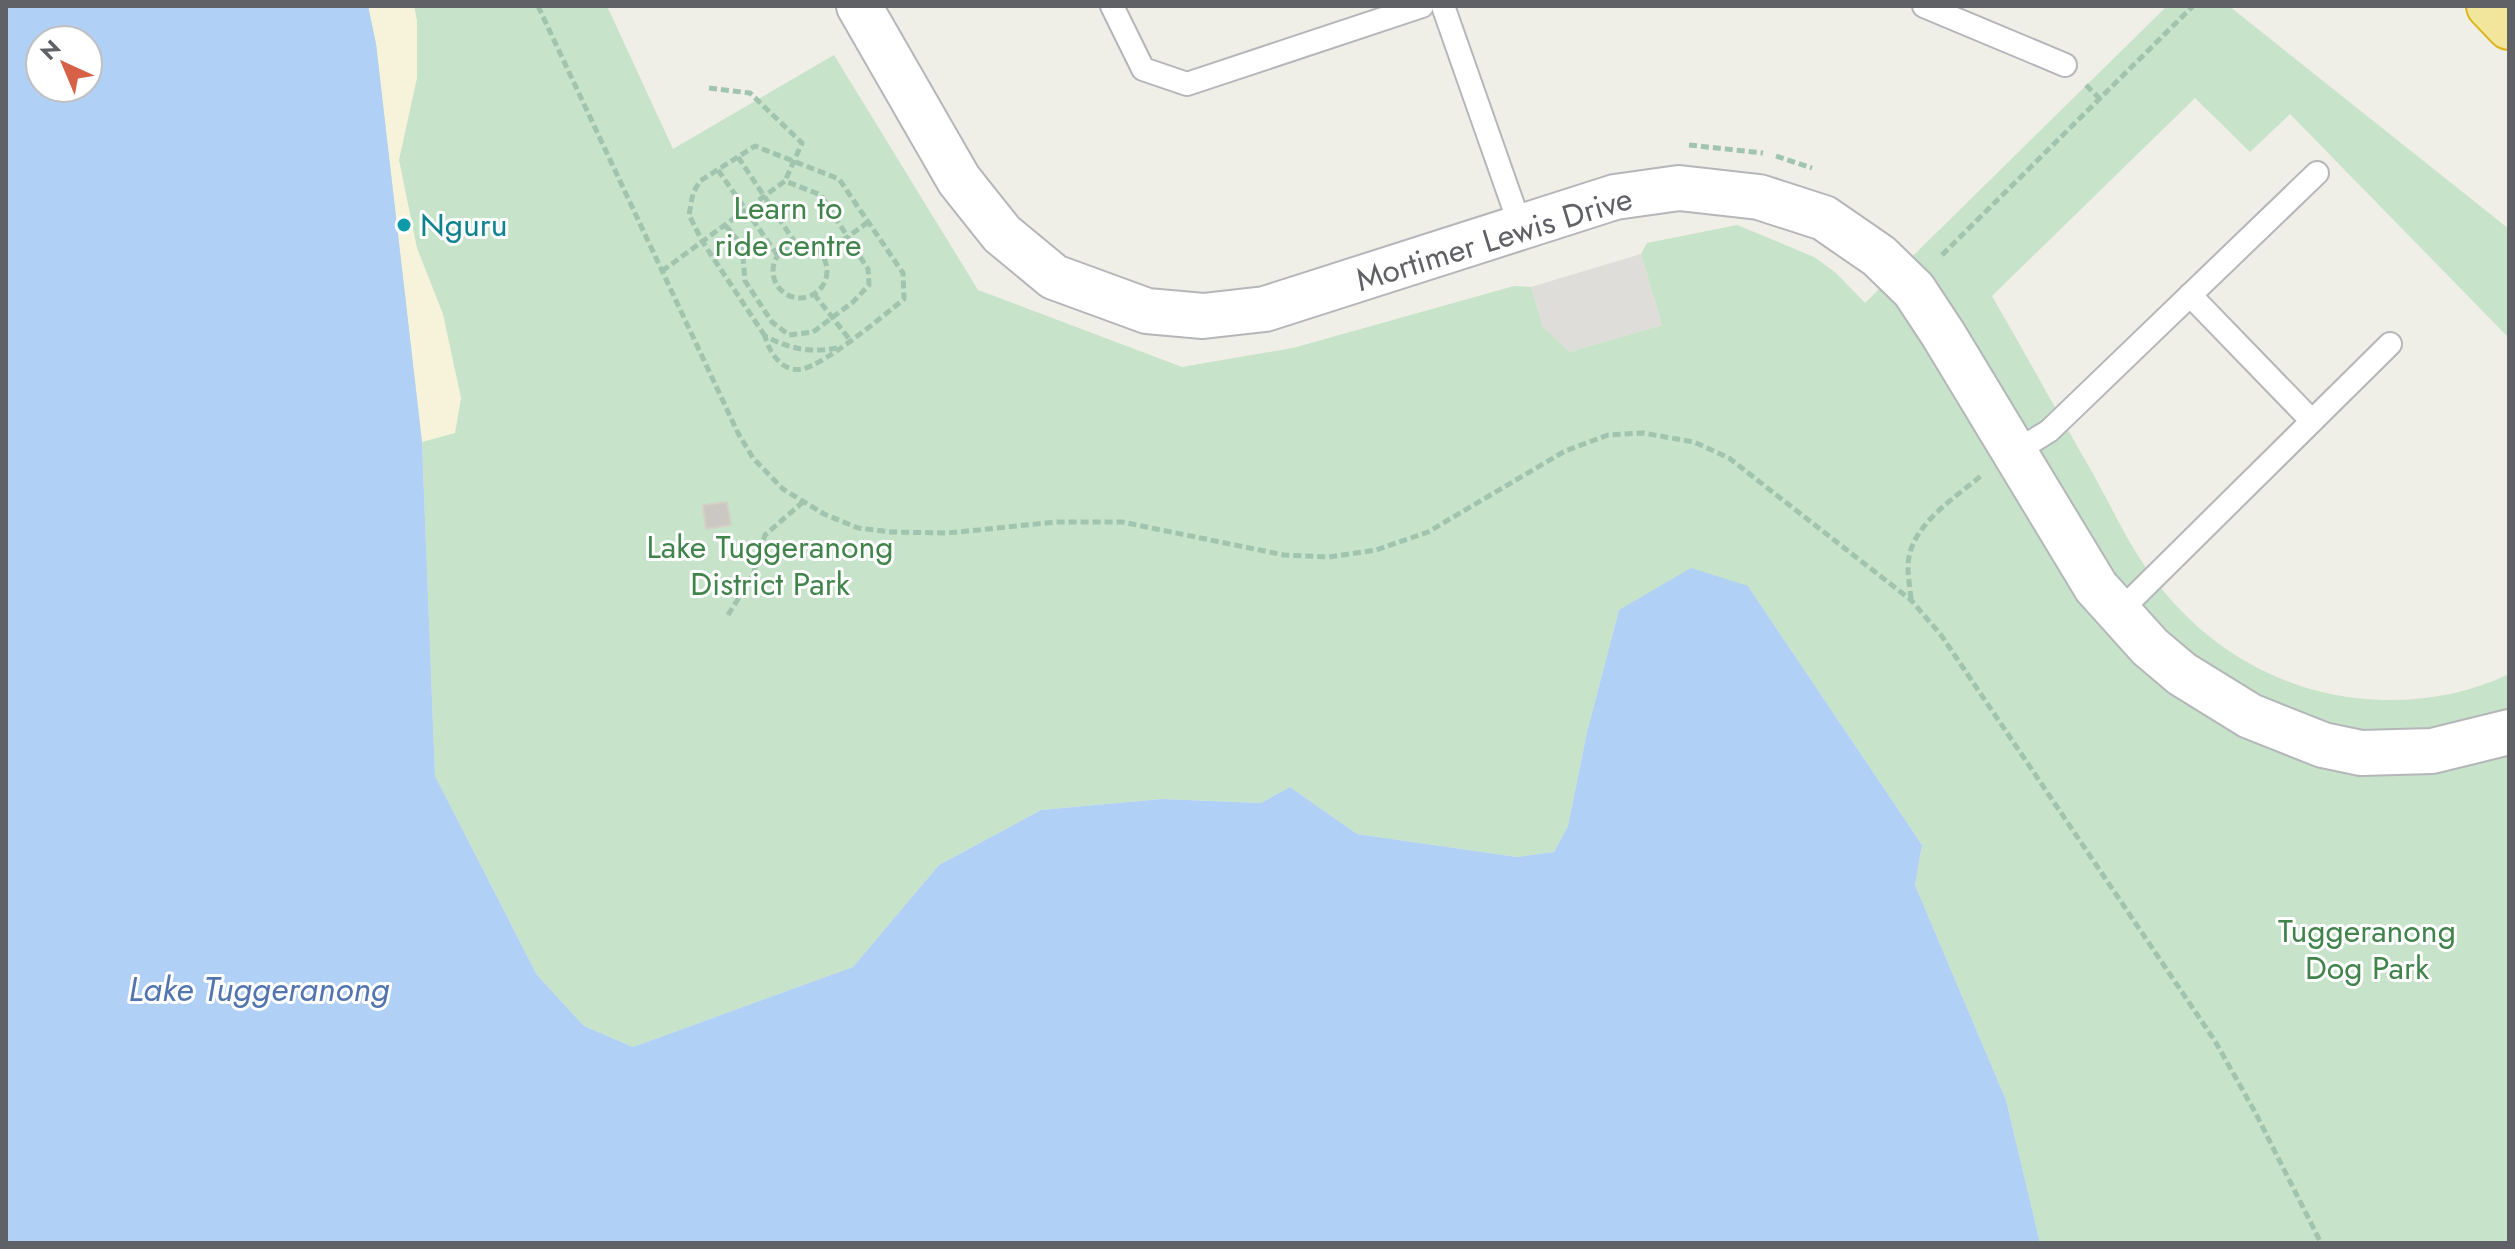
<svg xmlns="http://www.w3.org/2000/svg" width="2515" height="1249" viewBox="0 0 2515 1249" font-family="Jost,sans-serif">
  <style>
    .industrial { fill: #deddd9 }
    .green { fill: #c7e3ca }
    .sand { fill: #f7f3da }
    .water { fill: #b0d0f6; fill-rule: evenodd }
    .building { fill: #cbc8c4; stroke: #d3d0c6; stroke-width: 2 }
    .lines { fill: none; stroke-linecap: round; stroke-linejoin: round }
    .lane-casing { stroke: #b4b6ba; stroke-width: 26 }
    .street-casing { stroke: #b4b6ba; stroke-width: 48 }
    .highway-casing { stroke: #dcb51a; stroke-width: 48 }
    .path { stroke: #a0c4ae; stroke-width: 5; stroke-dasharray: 8 4; stroke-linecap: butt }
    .lane { stroke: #fff; stroke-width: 22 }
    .street { stroke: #fff; stroke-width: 44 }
    .highway { stroke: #f2e59c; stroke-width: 44 }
    .culture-dot { fill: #0f9aa8; stroke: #fff; stroke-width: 3 }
    .labels { text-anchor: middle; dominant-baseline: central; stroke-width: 6; stroke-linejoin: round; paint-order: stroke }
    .park-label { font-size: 32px; fill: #40834b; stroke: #fff }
    .culture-label { font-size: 32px; fill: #0d838f; stroke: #fff; text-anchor: start }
    .street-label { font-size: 32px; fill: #5f6166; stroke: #fff }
    .water-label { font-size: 34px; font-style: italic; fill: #5275af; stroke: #fff }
  </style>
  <rect width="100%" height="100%" fill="#efeee7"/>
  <polygon class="industrial" points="1641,254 1662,325 1570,352 1543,327 1531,287"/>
  <path class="green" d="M 368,6 L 607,6 L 673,149 L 834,55 L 978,290 L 1182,367 L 1293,348 L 1514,286 L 1531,287 L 1543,327 L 1570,352 L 1662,325 L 1641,254 L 1647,243 L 1737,225 L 1814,257 L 1836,273 L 1865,303 L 2167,6 L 2229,6 L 2509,229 L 2509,338 L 2290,114 L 2250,152 L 2195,98 L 1992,296 C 2024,352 2056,409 2088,465 C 2109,501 2127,543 2152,576 C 2200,643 2273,688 2355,698 C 2407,704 2462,697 2509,674 L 2509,1243 L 2040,1243 L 2006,1100 L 1915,885 L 1922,845 L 1748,586 L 1619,610 L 1587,732 L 1568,826 L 1554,852 L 1517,857 L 1357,834 L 1290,787 L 1261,803 L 1162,799 L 1041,810 L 939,865 L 853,967 L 633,1047 L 584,1026 L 537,975 L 435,776 L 422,442 Z"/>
  <polygon class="sand" points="368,6 414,6 417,20 417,78 399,160 417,248 443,314 461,398 455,433 422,442 376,44"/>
  <path class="water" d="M 6,6 L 368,6 L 376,44 L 422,442 L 435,776 L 537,975 L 584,1026 L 633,1047 L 853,967 L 939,865 L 1041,810 L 1162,799 L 1261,803 L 1290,787 L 1357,834 L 1517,857 L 1554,852 L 1568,826 L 1587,732 L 1619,610 L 1691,568 L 1748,586 L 1922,845 L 1915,885 L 2006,1100 L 2040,1243 L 6,1243 ZM 40,40 L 88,40 L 88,88 L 40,88 Z"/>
  <polygon class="building" points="727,502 731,525 706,529 703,505"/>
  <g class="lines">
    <defs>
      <g id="lane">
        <polyline points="1112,6 1143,69 1187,84 1422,6"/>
        <polyline points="1443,6 1521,228"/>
        <polyline points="1924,6 2065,65"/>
        <polyline points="2190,295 2312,421"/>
        <polyline points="2015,452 2049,431 2317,173"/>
        <polyline points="2119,612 2390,344"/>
      </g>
      <polyline id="street" points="859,6 959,180 1002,234 1054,277 1147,311 1203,316 1265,309 1615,197 1679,188 1759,197 1824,218 1879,256 1914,290 1943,334 2096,587 2150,647 2182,674 2250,716 2323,745 2361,753 2432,751 2509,732"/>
      <polyline id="highway" points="2489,6 2509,27"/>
    </defs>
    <use href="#lane" class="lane-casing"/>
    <use href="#street" class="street-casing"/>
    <use href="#highway" class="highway-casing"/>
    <g class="path">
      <polyline points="538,6 738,433 753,458 783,489 824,514 858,528 892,532 948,533 1056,522 1122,522 1284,555 1329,557 1376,550 1428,532 1565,451 1608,435 1643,433 1694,442 1729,458 1911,600 1941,635 2215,1041 2255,1112 2321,1243"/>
      <polyline points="2086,85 2100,99"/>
      <polyline points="709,88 750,93 802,143 785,181"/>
      <polyline points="1689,145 1763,153"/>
      <polyline points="1776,156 1812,168"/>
      <polyline points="738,157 796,244"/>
      <polyline points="718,170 778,256"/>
      <circle cx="800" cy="271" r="27"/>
      <polyline points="823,255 868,222"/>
      <polyline points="1942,255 2193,6"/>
      <polyline points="662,271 785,181 821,195 868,269 869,285 853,302 813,332 789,335 772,322 745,281 742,245 725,225"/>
      <polyline points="814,294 850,340"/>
      <path d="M 765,336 L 702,241 L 689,215 L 693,193 L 700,181 L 755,146 L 839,179 L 903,273 L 904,299 C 883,316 826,364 802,369 C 782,373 769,352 765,336 C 790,349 810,353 837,348"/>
      <path d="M 1911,599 C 1910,588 1908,577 1908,567 C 1908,526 1955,498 1982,475"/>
      <polyline points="728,615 753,575 765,535 803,502"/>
    </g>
    <use href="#lane" class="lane"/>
    <use href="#street" class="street"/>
    <use href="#highway" class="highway"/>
  </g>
  <circle class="culture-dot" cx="404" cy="225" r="8"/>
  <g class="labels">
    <g class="park-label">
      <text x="788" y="208">Learn to<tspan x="788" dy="37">ride centre</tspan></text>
      <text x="770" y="547">Lake Tuggeranong<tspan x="770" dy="37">District Park</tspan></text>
      <text x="2367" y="931">Tuggeranong<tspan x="2367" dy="37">Dog Park</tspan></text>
    </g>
    <g class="culture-label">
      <text x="420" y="225">Nguru</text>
    </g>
    <g class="street-label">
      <text transform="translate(1494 239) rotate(-17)">Mortimer Lewis Drive</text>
    </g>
    <g class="water-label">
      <text x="259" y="989">Lake Tuggeranong</text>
    </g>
  </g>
  <rect width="2515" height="1249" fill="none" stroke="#5f6166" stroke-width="16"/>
  <g transform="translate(64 64) rotate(316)"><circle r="38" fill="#ffffff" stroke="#bfc0c2" stroke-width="2"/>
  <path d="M0-6L14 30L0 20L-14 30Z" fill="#d76146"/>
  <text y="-12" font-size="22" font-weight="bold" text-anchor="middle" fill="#5f6166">N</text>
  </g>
</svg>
